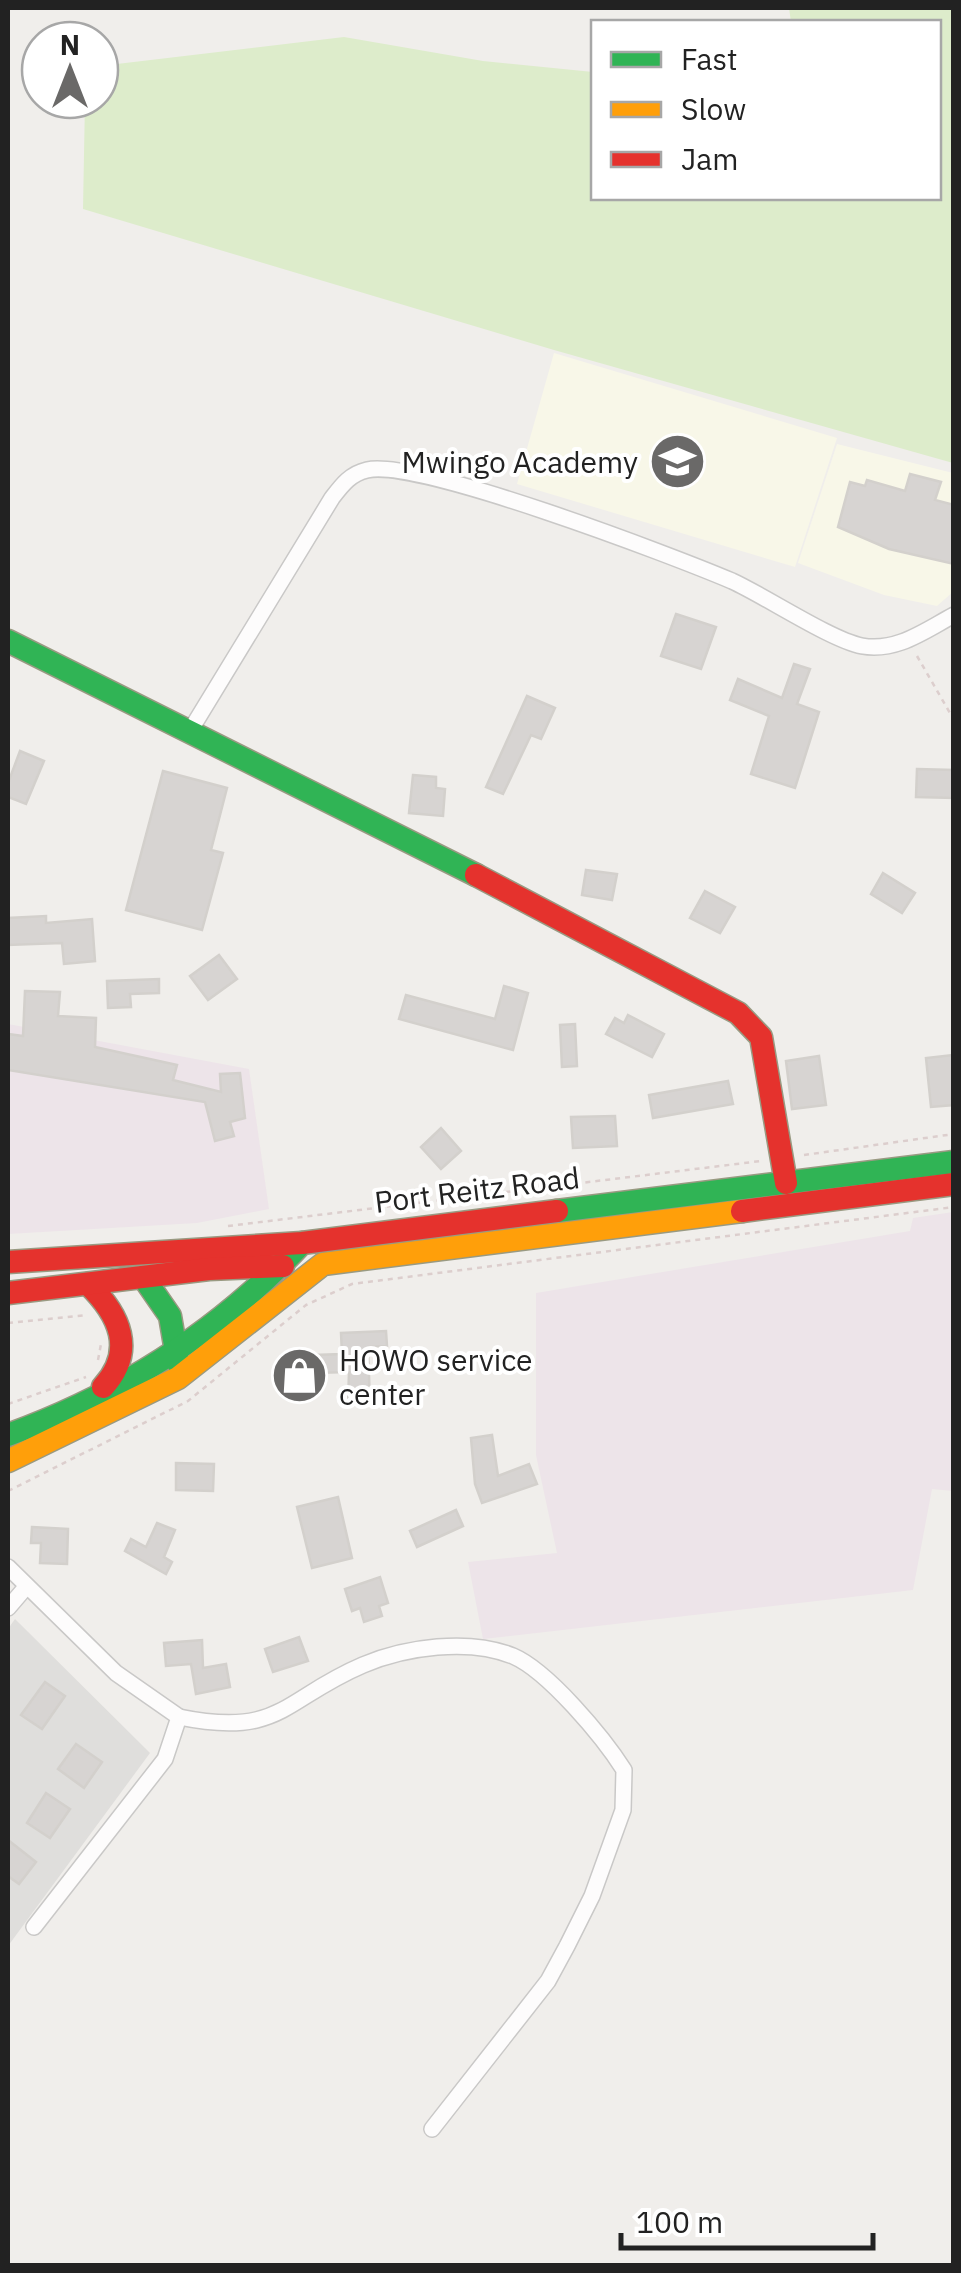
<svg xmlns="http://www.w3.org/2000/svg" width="961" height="2273" viewBox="0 0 961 2273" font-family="'IBM Plex Sans',sans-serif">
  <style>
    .residential { fill: #dfdedc }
    .industrial { fill: #ede4e9 }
    .education { fill: #f8f7e8 }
    .grass { fill: #ddeccb }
    .building { fill: #d7d4d2; stroke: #d3d0cc; stroke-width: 2.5 }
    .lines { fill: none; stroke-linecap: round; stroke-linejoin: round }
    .street-casing { stroke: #c9c8c7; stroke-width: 18 }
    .fast-casing { stroke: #999a82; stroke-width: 25 }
    .slow-casing { stroke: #999a82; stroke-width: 25 }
    .jam-casing { stroke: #999a82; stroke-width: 25 }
    .path { stroke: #dccecd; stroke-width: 2.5; stroke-dasharray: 5 5; stroke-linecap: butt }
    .street { stroke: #fdfcfc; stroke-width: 15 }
    .fast { stroke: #30b455; stroke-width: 22 }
    .slow { stroke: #ff9f0a; stroke-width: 22 }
    .jam { stroke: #e5322d; stroke-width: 22 }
    .labels { text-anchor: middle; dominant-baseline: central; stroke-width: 8; stroke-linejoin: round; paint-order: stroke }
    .poi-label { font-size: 30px; fill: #222; stroke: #fff; text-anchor: end }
    .street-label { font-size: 30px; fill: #222; stroke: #fff }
  </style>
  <rect width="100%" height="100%" fill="#f0eeeb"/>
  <polygon class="residential" points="15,1619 150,1753 8,1946 8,1629"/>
  <g class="industrial">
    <polygon points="8,1024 249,1069 269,1209 197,1223 8,1234"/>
    <polygon points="953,1212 953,1491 932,1489 913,1590 483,1639 468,1562 557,1553 536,1455 536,1293 910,1231 913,1218"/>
  </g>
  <g class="education">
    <polygon points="554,353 837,438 795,567 517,484"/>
    <polygon points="837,444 953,473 953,592 937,606 884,595 798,563"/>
  </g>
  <polygon class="grass" points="789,8 953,8 953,463 554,350 83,209 85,100 100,100 100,66 344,37 483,61 593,72 594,198 938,198 938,22 791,22"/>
  <g class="building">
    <polygon points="910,474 941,482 935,500 954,505 954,564 889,549 838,527 850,482 865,486 867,480 905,491"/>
    <polygon points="676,614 716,627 701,669 661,656"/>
    <polygon points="794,664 810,669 797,704 819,712 795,788 751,774 769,716 730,700 738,679 782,698"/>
    <polygon points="527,696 555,708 541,739 531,735 503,794 486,787"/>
    <polygon points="20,751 44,761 26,804 8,797 8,783"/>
    <polygon points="917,769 954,770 954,798 916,797"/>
    <polygon points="163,771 227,788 211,850 223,853 202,930 126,910"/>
    <polygon points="413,775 436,777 436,788 445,789 443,816 409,813"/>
    <polygon points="586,870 617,874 612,900 582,895"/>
    <polygon points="883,873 915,893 902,913 871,894"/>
    <polygon points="705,891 735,907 720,933 690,918"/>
    <polygon points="46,916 46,923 92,919 95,961 64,964 62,943 8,945 8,918"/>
    <polygon points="219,955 237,979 208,1000 190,976"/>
    <polygon points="159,979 159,993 130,994 131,1007 108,1008 107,981"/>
    <polygon points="504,986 528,993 513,1050 399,1019 406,995 495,1019"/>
    <polygon points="25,991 60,992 58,1016 96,1018 95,1047 177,1065 173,1080 221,1092 220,1074 240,1073 245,1118 230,1122 234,1136 215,1141 205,1102 8,1070 8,1034 23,1036"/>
    <polygon points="628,1015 664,1034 652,1057 606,1034 615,1018 624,1023"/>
    <polygon points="575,1024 577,1066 562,1067 560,1025"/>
    <polygon points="954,1055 954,1105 931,1107 926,1058"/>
    <polygon points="819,1056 826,1105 792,1109 786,1061"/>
    <polygon points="728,1081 733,1104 653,1118 649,1095"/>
    <polygon points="615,1116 617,1146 573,1148 571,1117"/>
    <polygon points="441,1128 461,1151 441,1169 421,1147"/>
    <polygon points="386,1331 387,1346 368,1347 370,1404 348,1404 349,1372 314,1373 314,1355 342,1354 341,1333"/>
    <polygon points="313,1363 314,1385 285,1386 284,1365"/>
    <polygon points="492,1435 498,1476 529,1464 537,1484 482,1503 475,1484 471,1438"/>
    <polygon points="176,1463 214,1464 213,1491 176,1490"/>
    <polygon points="338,1497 352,1558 312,1568 297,1507"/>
    <polygon points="456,1510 463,1526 417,1547 410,1531"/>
    <polygon points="157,1523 175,1530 164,1557 172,1562 166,1574 125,1551 131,1539 146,1547"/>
    <polygon points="32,1527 68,1529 67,1564 40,1563 41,1543 31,1543"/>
    <polygon points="380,1577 388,1603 379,1606 382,1616 364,1622 360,1608 352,1611 345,1589"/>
    <polygon points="299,1637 308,1661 273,1672 265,1649"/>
    <polygon points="202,1640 203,1668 226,1664 230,1687 196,1694 191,1664 166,1666 164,1643"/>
    <polygon points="45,1682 65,1696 42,1729 21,1715"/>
    <polygon points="76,1744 102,1762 84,1788 58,1769"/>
    <polygon points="46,1793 70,1809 50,1838 27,1823"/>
    <polygon points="8,1840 36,1862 19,1884 8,1876"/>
  </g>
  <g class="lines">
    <defs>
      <g id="street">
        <path d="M 190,731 L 332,498 C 342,485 350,474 367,470 C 417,458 673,556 732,581 C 765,596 831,640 862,646 C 897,652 924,631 954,615"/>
        <polyline points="8,1567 116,1673 179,1717 165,1759 34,1927"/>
        <polyline points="8,1608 26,1587"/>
        <path d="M 179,1717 C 281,1738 283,1699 363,1665 C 405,1647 469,1638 513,1656 C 548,1671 603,1737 624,1770 L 623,1810 L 592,1896 L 567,1946 L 548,1981 L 432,2129"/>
      </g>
      <g id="fast">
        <polyline points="8,641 476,875"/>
        <polyline points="557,1211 954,1162"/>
        <polyline points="143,1277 170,1316 178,1363"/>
        <path d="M 8,1435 C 121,1394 220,1331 302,1243"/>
      </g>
      <polyline id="slow" points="8,1461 178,1378 323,1264 742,1211"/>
      <g id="jam">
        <polyline points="476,875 738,1013 761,1037 786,1183"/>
        <polyline points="742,1211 954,1184"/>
        <polyline points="8,1262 302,1243 557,1211"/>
        <path d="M 88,1284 C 120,1315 136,1351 103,1387"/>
        <polyline points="8,1293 209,1269 283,1266"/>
      </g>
    </defs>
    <use href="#street" class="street-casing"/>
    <use href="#fast" class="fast-casing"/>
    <use href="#slow" class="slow-casing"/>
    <use href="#jam" class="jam-casing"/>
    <g class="path">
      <polyline points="917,656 954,720"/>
      <polyline points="804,1155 954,1134"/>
      <polyline points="228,1226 761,1161"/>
      <polyline points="8,1323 87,1315"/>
      <polyline points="98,1360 101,1344"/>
      <polyline points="8,1404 86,1377"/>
      <polyline points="8,1491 188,1401 306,1305 352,1284 954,1207"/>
    </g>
    <use href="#street" class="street"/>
    <use href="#fast" class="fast"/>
    <use href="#slow" class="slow"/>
    <use href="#jam" class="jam"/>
  </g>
  <defs>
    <symbol id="school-disc" viewBox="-11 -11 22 22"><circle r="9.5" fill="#6a6968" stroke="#fff"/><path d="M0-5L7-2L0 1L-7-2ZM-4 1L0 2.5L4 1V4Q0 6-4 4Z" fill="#fff"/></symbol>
    <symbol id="shop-disc" viewBox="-11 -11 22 22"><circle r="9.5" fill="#6a6968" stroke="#fff"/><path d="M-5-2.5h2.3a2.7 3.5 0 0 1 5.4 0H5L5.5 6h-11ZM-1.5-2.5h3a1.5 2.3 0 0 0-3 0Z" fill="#fff"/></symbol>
  </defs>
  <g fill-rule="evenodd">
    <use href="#school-disc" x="646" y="430" width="63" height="63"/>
    <use href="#shop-disc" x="268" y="1344" width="63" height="63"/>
  </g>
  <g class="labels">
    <g class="poi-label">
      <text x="638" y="461">Mwingo Academy</text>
      <text x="339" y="1359" text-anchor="start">HOWO service<tspan x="339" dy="34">center</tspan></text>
    </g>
    <g class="street-label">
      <text transform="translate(477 1189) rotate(-7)">Port Reitz Road</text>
    </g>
  </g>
  <rect width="961" height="2273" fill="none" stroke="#222222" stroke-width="20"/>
  <rect x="591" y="20" width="350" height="180" fill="#ffffff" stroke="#a7a7a7" stroke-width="2.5"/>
  <rect x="611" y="52" width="50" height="15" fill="#30b455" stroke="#a7a7a7" stroke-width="2.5"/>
  <text x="681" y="70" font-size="30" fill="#222222">Fast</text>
  <rect x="611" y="102" width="50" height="15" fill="#ff9f0a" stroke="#a7a7a7" stroke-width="2.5"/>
  <text x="681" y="120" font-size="30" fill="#222222">Slow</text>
  <rect x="611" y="152" width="50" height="15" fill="#e5322d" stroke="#a7a7a7" stroke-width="2.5"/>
  <text x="681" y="170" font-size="30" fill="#222222">Jam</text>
  <g transform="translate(70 70)"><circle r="48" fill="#ffffff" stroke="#a7a7a7" stroke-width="2.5"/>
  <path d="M0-8L18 38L0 25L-18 38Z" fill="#6a6968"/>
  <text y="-15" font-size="28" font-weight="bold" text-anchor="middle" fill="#222222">N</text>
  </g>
  <path d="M621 2233v15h252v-15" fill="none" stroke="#222222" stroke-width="5"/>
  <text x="636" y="2233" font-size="30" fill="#222222" stroke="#ffffff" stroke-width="8" paint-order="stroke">100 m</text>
</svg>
